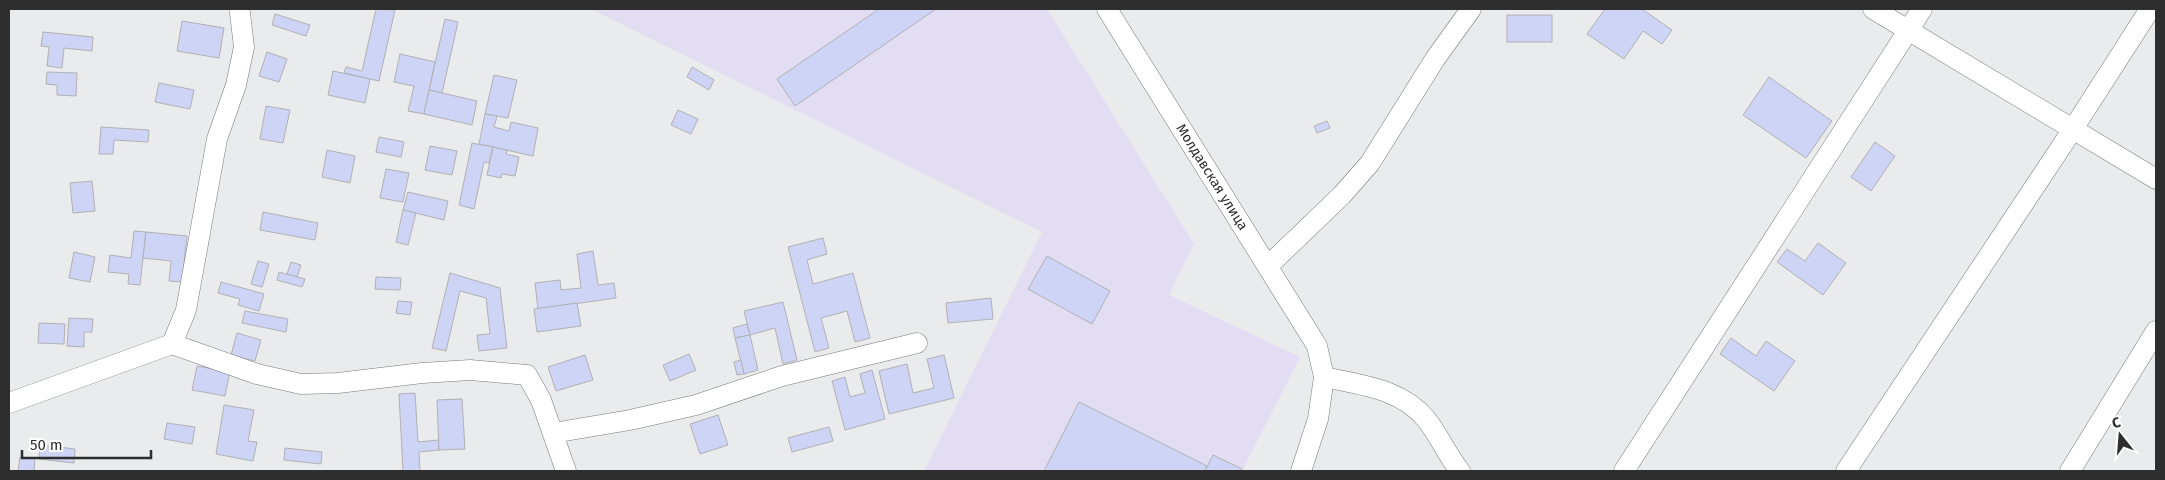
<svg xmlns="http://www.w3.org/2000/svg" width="2165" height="480" viewBox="0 0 2165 480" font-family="'Fira Sans',sans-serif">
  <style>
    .industrial { fill: #e2ddf3 }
    .building { fill: #cdd4f6; stroke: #b1b1b3 }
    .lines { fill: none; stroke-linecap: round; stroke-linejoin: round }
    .minor-casing { stroke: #78797b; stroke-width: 21 }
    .minor { stroke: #fff; stroke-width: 20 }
    .labels { text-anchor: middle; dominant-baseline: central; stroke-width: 4; stroke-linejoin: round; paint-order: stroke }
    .street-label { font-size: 14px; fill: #2e2e2f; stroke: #fff }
  </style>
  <rect width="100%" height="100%" fill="#eaebed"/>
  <polygon class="industrial" points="591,9 1047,9 1194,244 1169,295 1300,357 1242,471 924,471 1042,232"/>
  <g class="building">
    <polygon points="376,9 395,10 379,81 344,73 346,67 362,71"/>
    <polygon points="879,9 936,9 795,106 777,79"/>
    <polygon points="1605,9 1642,9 1672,30 1662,44 1643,31 1624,59 1587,34"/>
    <polygon points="275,14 310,25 306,36 272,25"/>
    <rect x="1507" y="15" width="45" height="27"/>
    <polygon points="445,19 458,22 442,93 429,90"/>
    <polygon points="182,21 224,28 219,58 177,51"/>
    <polygon points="43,32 93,37 92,51 64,48 62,68 47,66 49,47 41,46"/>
    <polygon points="267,52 287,59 279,82 259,76"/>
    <polygon points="400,54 435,62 424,114 408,111 414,86 394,82"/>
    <polygon points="692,67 714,80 709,90 687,77"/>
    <polygon points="333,71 370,79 365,103 328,95"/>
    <polygon points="47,72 77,73 76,96 57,95 57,85 46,84"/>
    <polygon points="494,75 517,80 508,118 485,114"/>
    <polygon points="1769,77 1832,121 1806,158 1743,115"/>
    <polygon points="159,83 194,90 190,109 155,102"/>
    <polygon points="429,90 477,101 472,125 424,114"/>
    <polygon points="266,106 290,110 283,143 260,139"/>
    <polygon points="678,110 698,119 691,134 671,125"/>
    <polygon points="485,114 497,116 494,127 509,131 511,122 538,128 533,156 479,144"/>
    <polygon points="1327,121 1330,128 1317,133 1314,126"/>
    <polygon points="101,127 149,130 148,142 114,140 113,154 99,154"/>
    <polygon points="379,137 404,142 401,157 376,152"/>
    <polygon points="1875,142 1895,156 1871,191 1851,177"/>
    <polygon points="472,143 493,147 489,163 484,162 474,209 459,205"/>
    <polygon points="430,146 457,151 452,175 425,170"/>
    <polygon points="493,147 507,150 506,154 519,157 515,176 502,174 501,178 487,175"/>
    <polygon points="327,150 355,156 350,183 322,177"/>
    <polygon points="386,169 409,173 403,202 380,198"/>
    <polygon points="92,181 95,211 73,213 70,183"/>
    <polygon points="408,192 448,201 444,220 403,210"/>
    <polygon points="403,210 416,213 408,245 396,242"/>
    <polygon points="263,212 318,223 315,240 260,230"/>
    <polygon points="134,231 146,232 140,285 128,284 129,274 108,272 110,255 131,258"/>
    <polygon points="146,232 187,236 182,282 169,281 171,261 143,258"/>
    <polygon points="823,238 827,254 807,260 813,284 853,273 870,338 855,342 847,311 821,318 829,348 815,352 788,247"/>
    <polygon points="1818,243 1846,263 1823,295 1777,262 1787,249 1805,261"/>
    <polygon points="593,251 598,285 614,283 616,298 538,309 535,283 560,280 561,290 581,288 577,254"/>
    <polygon points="74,252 95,257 90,282 69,278"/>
    <polygon points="1047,256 1110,291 1092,324 1028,289"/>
    <polygon points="258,261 269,264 262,287 251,284"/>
    <polygon points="291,262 301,265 297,277 287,274"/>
    <polygon points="279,272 305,279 302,287 277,280"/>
    <polygon points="450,273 500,288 507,348 479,351 477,335 490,334 486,298 460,291 446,351 432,348"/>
    <polygon points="376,277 401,278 400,290 375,289"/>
    <polygon points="221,282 264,294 259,311 238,305 240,299 218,293"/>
    <polygon points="991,298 993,319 948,323 946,303"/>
    <polygon points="398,301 412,302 410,315 396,313"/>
    <polygon points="783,302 797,360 783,364 775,328 750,335 744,311"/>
    <polygon points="577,303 581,326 537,332 534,309"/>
    <polygon points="245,311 288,319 286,332 242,323"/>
    <polygon points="69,318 93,319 92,332 84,332 84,347 67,346"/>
    <polygon points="39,323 65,324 64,344 38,343"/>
    <polygon points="747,324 750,335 735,338 733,328"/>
    <polygon points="237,333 261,340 255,361 231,355"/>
    <polygon points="750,335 758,370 744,374 735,338"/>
    <polygon points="1731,338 1756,356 1766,341 1795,361 1774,391 1720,354"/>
    <polygon points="689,354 696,370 670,381 663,365"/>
    <polygon points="585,355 593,380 556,391 548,367"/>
    <polygon points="944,355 954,398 889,414 879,371 907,364 913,393 934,388 927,359"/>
    <polygon points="741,360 744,374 737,375 734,362"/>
    <polygon points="197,366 230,372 225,396 192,390"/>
    <polygon points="872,370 885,419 845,430 832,381 845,377 850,397 865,393 860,374"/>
    <polygon points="415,393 418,442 439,440 439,450 419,452 420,471 403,471 399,394"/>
    <polygon points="462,399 465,449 439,450 437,400"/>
    <polygon points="1079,402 1207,466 1205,471 1044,471"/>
    <polygon points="224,405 254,410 248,441 257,442 253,461 216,454"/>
    <polygon points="718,415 728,445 700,454 690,424"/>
    <polygon points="167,423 195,427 192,444 164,439"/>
    <polygon points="829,427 833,441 792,452 788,438"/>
    <polygon points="40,445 75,449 74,463 39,459"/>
    <polygon points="285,448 322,452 321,464 284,460"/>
    <polygon points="1213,455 1242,469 1242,471 1205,471"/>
    <polygon points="20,457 35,458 34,471 18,471"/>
  </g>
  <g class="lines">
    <defs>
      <g id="minor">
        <polyline points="1107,9 1317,346 1324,377 1318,419 1301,471"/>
        <polyline points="1873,9 2156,179"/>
        <polyline points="1268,266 1342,195 1370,163 1435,59 1471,9"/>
        <polyline points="172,344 186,310 217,139 236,85 244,47 240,13"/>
        <path d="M 1324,377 C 1360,385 1400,388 1426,419 C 1439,435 1447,455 1460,471"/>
        <polyline points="9,403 172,344 257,374 301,384 338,383 422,373 470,370 527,375 541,400 566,471"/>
        <polyline points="553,433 630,420 696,405 782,376 917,343"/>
        <polyline points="1624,471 1922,9"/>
        <polyline points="1846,471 2073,129 2150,9"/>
        <polyline points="2070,471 2156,331"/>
      </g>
    </defs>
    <use href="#minor" class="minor-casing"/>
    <use href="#minor" class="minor"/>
  </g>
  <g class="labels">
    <g class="street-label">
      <text transform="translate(1212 177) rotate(58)">Молдавская улица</text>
    </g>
  </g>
  <rect width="2165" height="480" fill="none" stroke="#2e2e2f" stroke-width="20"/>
  <g transform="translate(2120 435) rotate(343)" stroke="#ffffff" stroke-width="4" paint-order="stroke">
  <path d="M0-4L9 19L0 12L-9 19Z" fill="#2e2e2f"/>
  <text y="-8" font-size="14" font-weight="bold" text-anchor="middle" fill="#2e2e2f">С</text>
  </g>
  <path d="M22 450v8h129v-8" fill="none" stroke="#2e2e2f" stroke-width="2.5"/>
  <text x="30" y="450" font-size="15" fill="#2e2e2f" stroke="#ffffff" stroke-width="4" paint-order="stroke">50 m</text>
</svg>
